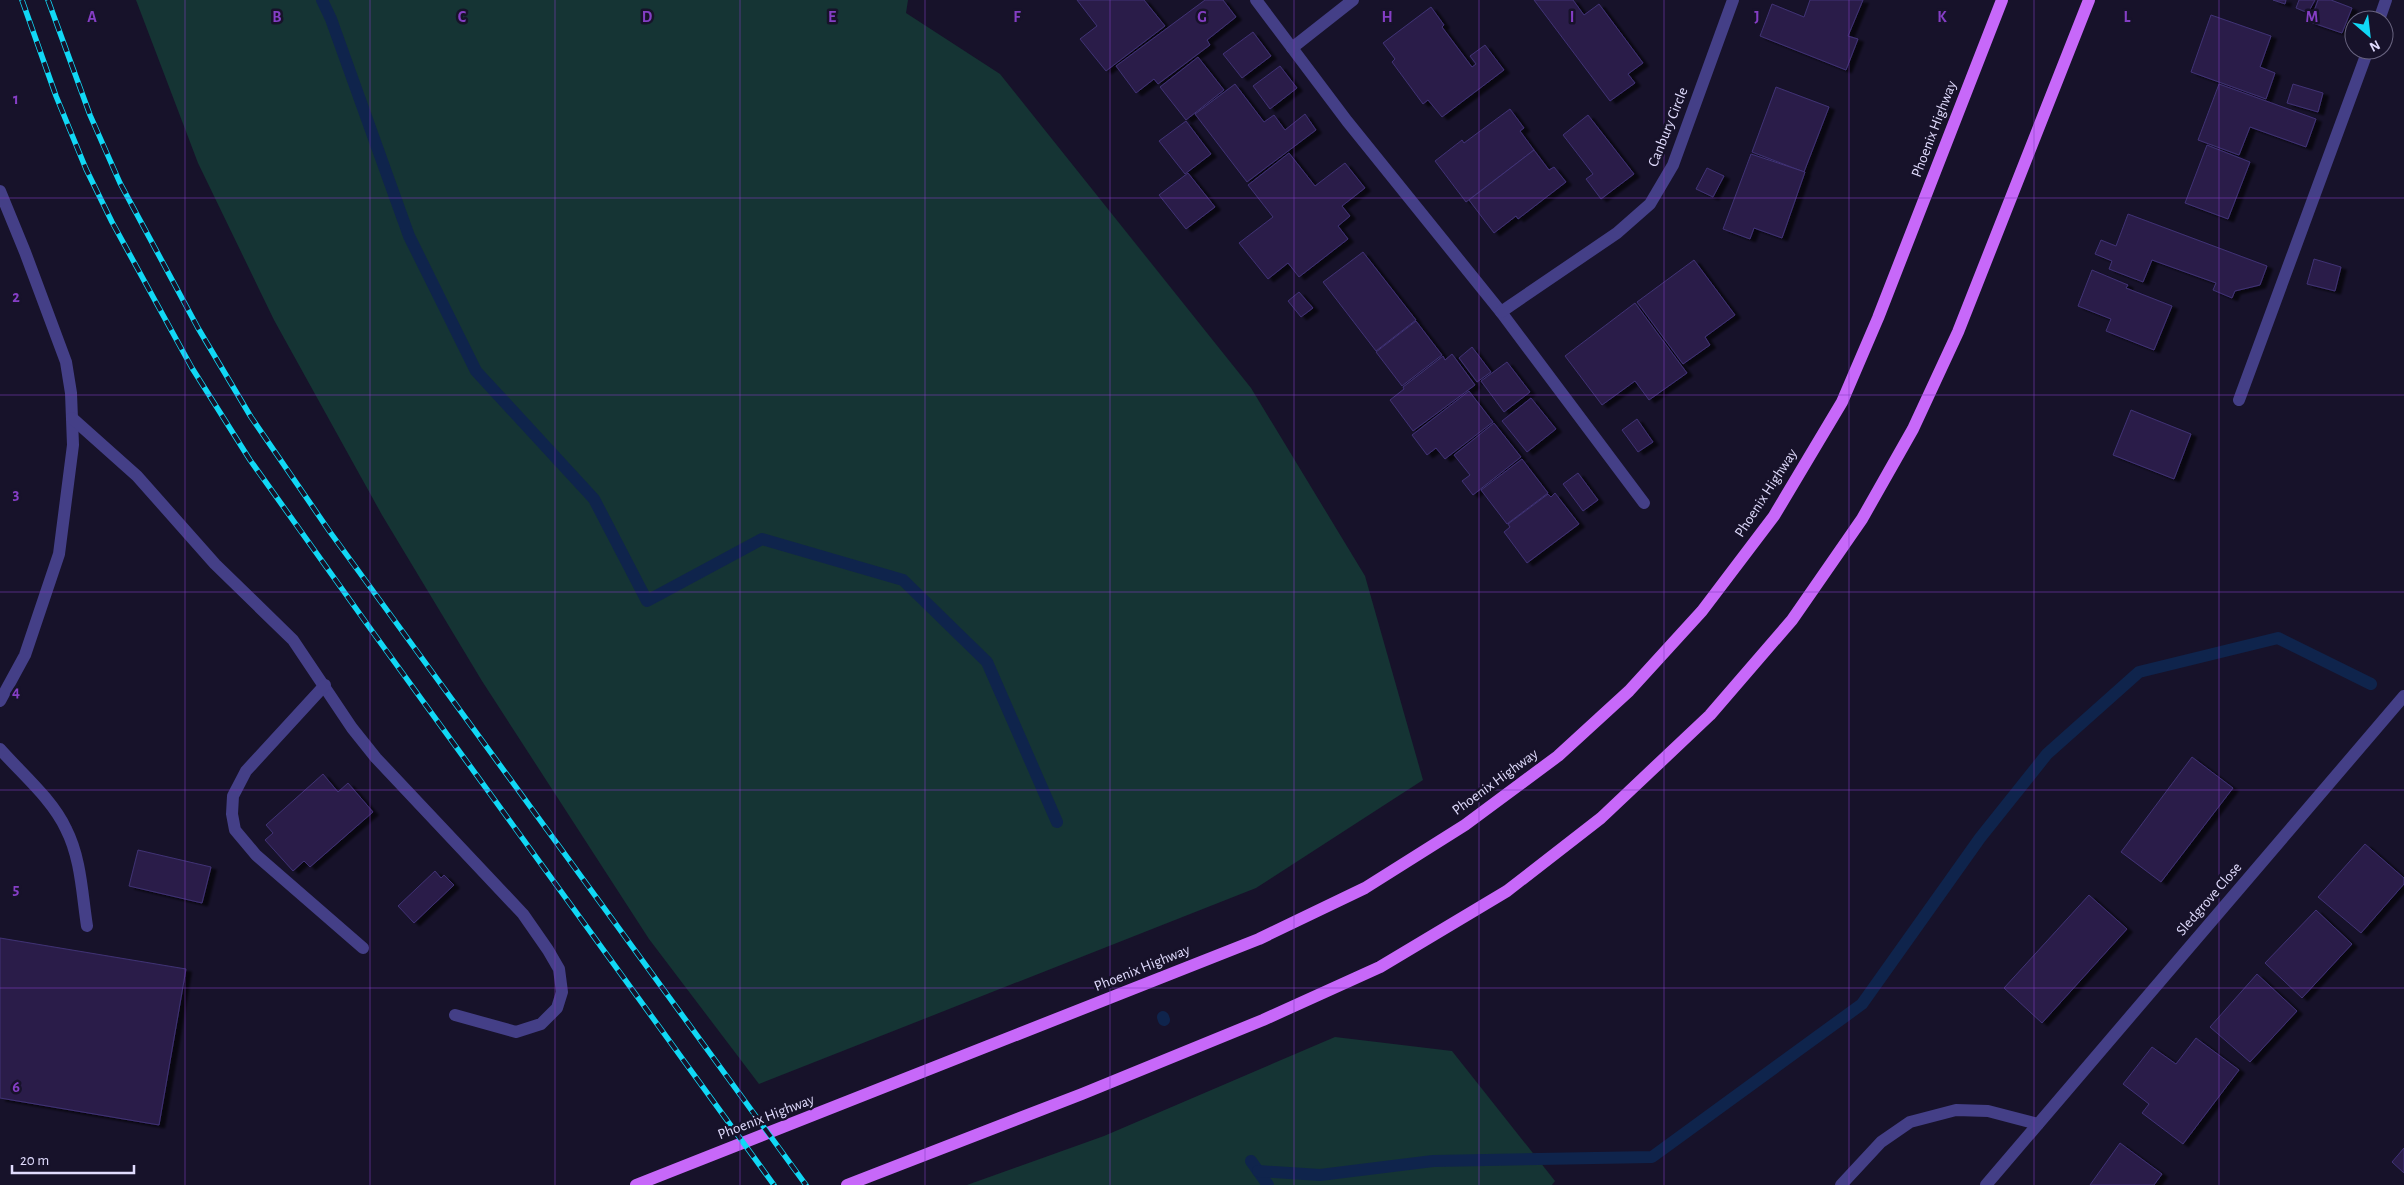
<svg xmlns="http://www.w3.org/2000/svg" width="2404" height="1185" viewBox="0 0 2404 1185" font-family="'Alegreya Sans',sans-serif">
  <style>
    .green { fill: #153434 }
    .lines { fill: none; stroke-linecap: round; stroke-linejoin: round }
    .stream { stroke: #0f244c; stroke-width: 12 }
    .building { fill: #291f4a; stroke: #413275; filter: url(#shadow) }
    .minor { stroke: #443f87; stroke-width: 12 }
    .major { stroke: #c768f9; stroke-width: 12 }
    .rail-casing { stroke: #11d8f5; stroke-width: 5.5 }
    .rail { stroke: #17122a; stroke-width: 4; stroke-dasharray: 11; stroke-linecap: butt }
    .grid { fill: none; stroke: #853ec5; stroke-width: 1; stroke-opacity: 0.55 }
    .labels { text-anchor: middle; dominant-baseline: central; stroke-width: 5; stroke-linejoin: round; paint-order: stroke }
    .street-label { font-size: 15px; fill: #e1dcfe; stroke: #17122a }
    .grid-label { font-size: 16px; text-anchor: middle; font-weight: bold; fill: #853ec5; stroke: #17122a; stroke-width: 5; stroke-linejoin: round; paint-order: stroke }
  </style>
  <defs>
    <filter id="shadow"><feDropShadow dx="5.5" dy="3" stdDeviation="1" flood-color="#0009"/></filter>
  </defs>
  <rect width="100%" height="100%" fill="#17122a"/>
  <g class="green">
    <polygon points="136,0 908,0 906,13 1000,74 1251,388 1365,576 1423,780 1256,888 759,1084 649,939 482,681 382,515 274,320 198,163"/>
    <polygon points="1335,1037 1452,1051 1555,1181 1552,1185 967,1185 1104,1136"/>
  </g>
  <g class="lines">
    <g class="stream">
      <polyline points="322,0 331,19 409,236 476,371 594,499 647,601 762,539 903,580 987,662 1057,822"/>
      <polyline points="1163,1017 1164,1020"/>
      <polyline points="1251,1161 1268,1185"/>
      <polyline points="1258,1171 1320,1175 1433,1161 1652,1157 1862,1004 1980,838 2047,754 2139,672 2278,638 2371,684"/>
    </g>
  </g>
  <g class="building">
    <polygon points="1077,0 1144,0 1165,26 1106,71 1080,39 1097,26"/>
    <polygon points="1205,0 1223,0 1236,17 1207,40 1210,45 1158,84 1154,79 1136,93 1116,66"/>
    <polygon points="1534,0 1573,0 1584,15 1599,4 1643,63 1628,74 1635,83 1610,101"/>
    <polygon points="1810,0 1863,0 1848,36 1858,39 1846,70 1760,36 1772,4 1804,17"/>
    <polygon points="2273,0 2286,0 2285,4"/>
    <polygon points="2299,0 2315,0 2308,13 2296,8"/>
    <polygon points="2318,0 2331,0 2352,8 2342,33 2310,22"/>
    <polygon points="1431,7 1444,25 1442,27 1472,67 1476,64 1470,56 1485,45 1504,70 1442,117 1428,100 1423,104 1392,62 1395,59 1383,43"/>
    <polygon points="2211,15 2271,36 2260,67 2275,73 2266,99 2191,72"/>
    <polygon points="1253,32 1271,56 1242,78 1223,54"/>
    <polygon points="1198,57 1224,90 1186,120 1160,87"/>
    <polygon points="1280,66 1297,88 1270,109 1253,86"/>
    <polygon points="1235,84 1264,122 1274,115 1285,130 1305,114 1316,130 1247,182 1195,114"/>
    <polygon points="2219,84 2316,119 2306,147 2250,127 2239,155 2198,140"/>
    <polygon points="2293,84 2323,93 2318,112 2287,103"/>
    <polygon points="1776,87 1829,107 1804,172 1752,152"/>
    <polygon points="1510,109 1524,128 1520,131 1534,150 1466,202 1435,161 1462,140 1464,143"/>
    <polygon points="1588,115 1634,174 1601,199 1586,179 1593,174 1563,135"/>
    <polygon points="1186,121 1211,154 1185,174 1159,141"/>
    <polygon points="2207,145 2250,162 2228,219 2185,203"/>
    <polygon points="1534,150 1549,170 1554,167 1566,182 1518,219 1516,216 1494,233 1469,200"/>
    <polygon points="1289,153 1315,186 1345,163 1365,188 1342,206 1350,216 1338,226 1348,239 1299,277 1288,263 1268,279 1239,243 1273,217 1248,185"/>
    <polygon points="1751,154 1805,172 1782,238 1754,228 1750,239 1723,229"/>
    <polygon points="1707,168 1724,176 1713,197 1696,189"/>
    <polygon points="1188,173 1215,207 1186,229 1159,195"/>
    <polygon points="2128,214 2267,266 2260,285 2235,291 2232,298 2213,290 2216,283 2152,260 2143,282 2109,269 2112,261 2095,254 2101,240 2116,246"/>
    <polygon points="1363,252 1416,320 1376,351 1323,282"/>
    <polygon points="2314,259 2341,267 2335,291 2307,284"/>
    <polygon points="1694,260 1735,315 1705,337 1710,345 1683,364 1637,302"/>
    <polygon points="2092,270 2128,285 2126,288 2172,306 2154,350 2106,331 2111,319 2078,306"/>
    <polygon points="1299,292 1313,308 1301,317 1288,301"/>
    <polygon points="1635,303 1687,373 1649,400 1635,381 1602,405 1565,356"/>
    <polygon points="1416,321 1442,355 1402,386 1376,352"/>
    <polygon points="1472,347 1491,372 1477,382 1459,358"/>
    <polygon points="1452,354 1475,385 1413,431 1390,400 1404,389 1403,387 1443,356 1445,360"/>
    <polygon points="1507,362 1530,392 1504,412 1481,381"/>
    <polygon points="1469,391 1493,422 1445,459 1436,448 1427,455 1412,435"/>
    <polygon points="1531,398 1556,429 1527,452 1502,421"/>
    <polygon points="2131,410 2191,434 2174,479 2113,455"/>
    <polygon points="1637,419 1653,442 1638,452 1622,430"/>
    <polygon points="1494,423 1521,457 1473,495 1462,481 1470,475 1454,455"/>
    <polygon points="1522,459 1548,493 1507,524 1481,490"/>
    <polygon points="1578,473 1598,500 1583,511 1563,484"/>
    <polygon points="1555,493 1579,524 1527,563 1504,532 1510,527 1508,524 1548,494 1551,497"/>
    <polygon points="2192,757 2233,788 2161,882 2121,852"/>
    <polygon points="323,774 338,792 348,783 373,812 310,867 304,861 293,871 265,840 273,833 266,825"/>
    <polygon points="2365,844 2404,878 2404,884 2361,933 2318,897"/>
    <polygon points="138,850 211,867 202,903 129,886"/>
    <polygon points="435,871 441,878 444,875 454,885 414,923 398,906"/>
    <polygon points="2089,895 2127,929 2042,1023 2004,988"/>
    <polygon points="2316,910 2352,944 2302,998 2265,963"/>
    <polygon points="0,938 186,969 159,1125 0,1098"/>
    <polygon points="2257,974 2297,1011 2250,1062 2210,1027"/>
    <polygon points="2196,1038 2239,1070 2183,1144 2142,1113 2149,1104 2123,1084 2152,1047 2176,1064"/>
    <polygon points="2120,1143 2162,1174 2154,1185 2090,1185"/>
    <polygon points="2404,1148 2404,1173 2392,1162"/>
  </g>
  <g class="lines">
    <g class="minor">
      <polyline points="1256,0 1347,121 1501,312 1644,503"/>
      <polyline points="2379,20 2386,0"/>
      <polyline points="1292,48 1353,0"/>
      <polyline points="0,191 25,252 66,362 71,393 73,445 59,554 25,655 0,701"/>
      <polyline points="1501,312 1617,233 1650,204 1673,165 1733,0"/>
      <polyline points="2239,400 2368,50"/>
      <polyline points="72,418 137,476 215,564 293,640 352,728 376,758 523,914 548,950 559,969 562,992 557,1008 541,1024 516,1032 455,1015"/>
      <polyline points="325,685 246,771 233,796 232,814 235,830 256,855 363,948"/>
      <path d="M 0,749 C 22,774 52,799 66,829 C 81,858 82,894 87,926"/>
      <polyline points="1841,1185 1881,1142 1910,1122 1956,1110 1988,1111 2038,1124"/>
      <polyline points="1986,1185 2404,696"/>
    </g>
    <g class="major">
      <polyline points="636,1185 1259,939 1365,888 1465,825 1558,756 1629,691 1702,611 1774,516 1842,402 1878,318 2002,0"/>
      <polyline points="847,1185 1082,1094 1263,1020 1380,967 1507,891 1601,818 1710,715 1792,620 1862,519 1913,429 1958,332 2089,0"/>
    </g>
    <defs>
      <g id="rail">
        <polyline points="22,0 56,96 86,169 112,222 192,368 250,460 372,631 774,1185"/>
        <polyline points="48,0 90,115 120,183 198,328 251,417 330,532 806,1185"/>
      </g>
    </defs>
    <use href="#rail" class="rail-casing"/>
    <use href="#rail" class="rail"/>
  </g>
  <path class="grid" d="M 185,0 L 185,1185M 370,0 L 370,1185M 555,0 L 555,1185M 740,0 L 740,1185M 925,0 L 925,1185M 1110,0 L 1110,1185M 1294,0 L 1294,1185M 1479,0 L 1479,1185M 1664,0 L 1664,1185M 1849,0 L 1849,1185M 2034,0 L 2034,1185M 2219,0 L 2219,1185M 0,198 L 2404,198M 0,395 L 2404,395M 0,592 L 2404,592M 0,790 L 2404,790M 0,988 L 2404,988"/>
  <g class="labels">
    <g class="street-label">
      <text transform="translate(1668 127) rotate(-68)">Canbury Circle</text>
      <text transform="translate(1934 129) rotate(-69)">Phoenix Highway</text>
      <text transform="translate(1766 493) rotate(-57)">Phoenix Highway</text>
      <text transform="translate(1495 782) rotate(-36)">Phoenix Highway</text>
      <text transform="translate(2209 899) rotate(-49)">Sledgrove Close</text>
      <text transform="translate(1142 968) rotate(-22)">Phoenix Highway</text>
      <text transform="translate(766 1117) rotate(-21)">Phoenix Highway</text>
    </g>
  </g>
  <g class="grid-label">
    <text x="92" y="22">A</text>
    <text x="277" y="22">B</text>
    <text x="462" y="22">C</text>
    <text x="647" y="22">D</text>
    <text x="832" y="22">E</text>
    <text x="1017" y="22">F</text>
    <text x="1202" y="22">G</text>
    <text x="1387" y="22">H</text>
    <text x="1572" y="22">I</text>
    <text x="1757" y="22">J</text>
    <text x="1942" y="22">K</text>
    <text x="2127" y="22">L</text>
    <text x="2312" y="22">M</text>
    <text x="16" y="104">1</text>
    <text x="16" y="302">2</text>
    <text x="16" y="499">3</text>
    <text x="16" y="697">4</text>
    <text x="16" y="894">5</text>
    <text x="16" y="1092">6</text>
  </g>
  <g transform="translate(2369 35) rotate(152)"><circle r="24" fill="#17122a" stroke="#68637f"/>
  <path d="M0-4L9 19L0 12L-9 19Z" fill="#11d8f5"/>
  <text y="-8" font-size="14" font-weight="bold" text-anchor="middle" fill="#e1dcfe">N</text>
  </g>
  <path d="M12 1165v8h122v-8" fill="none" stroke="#e1dcfe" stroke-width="2.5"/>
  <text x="20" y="1165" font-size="15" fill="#e1dcfe" stroke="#17122a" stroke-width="4" paint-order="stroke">20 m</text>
</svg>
